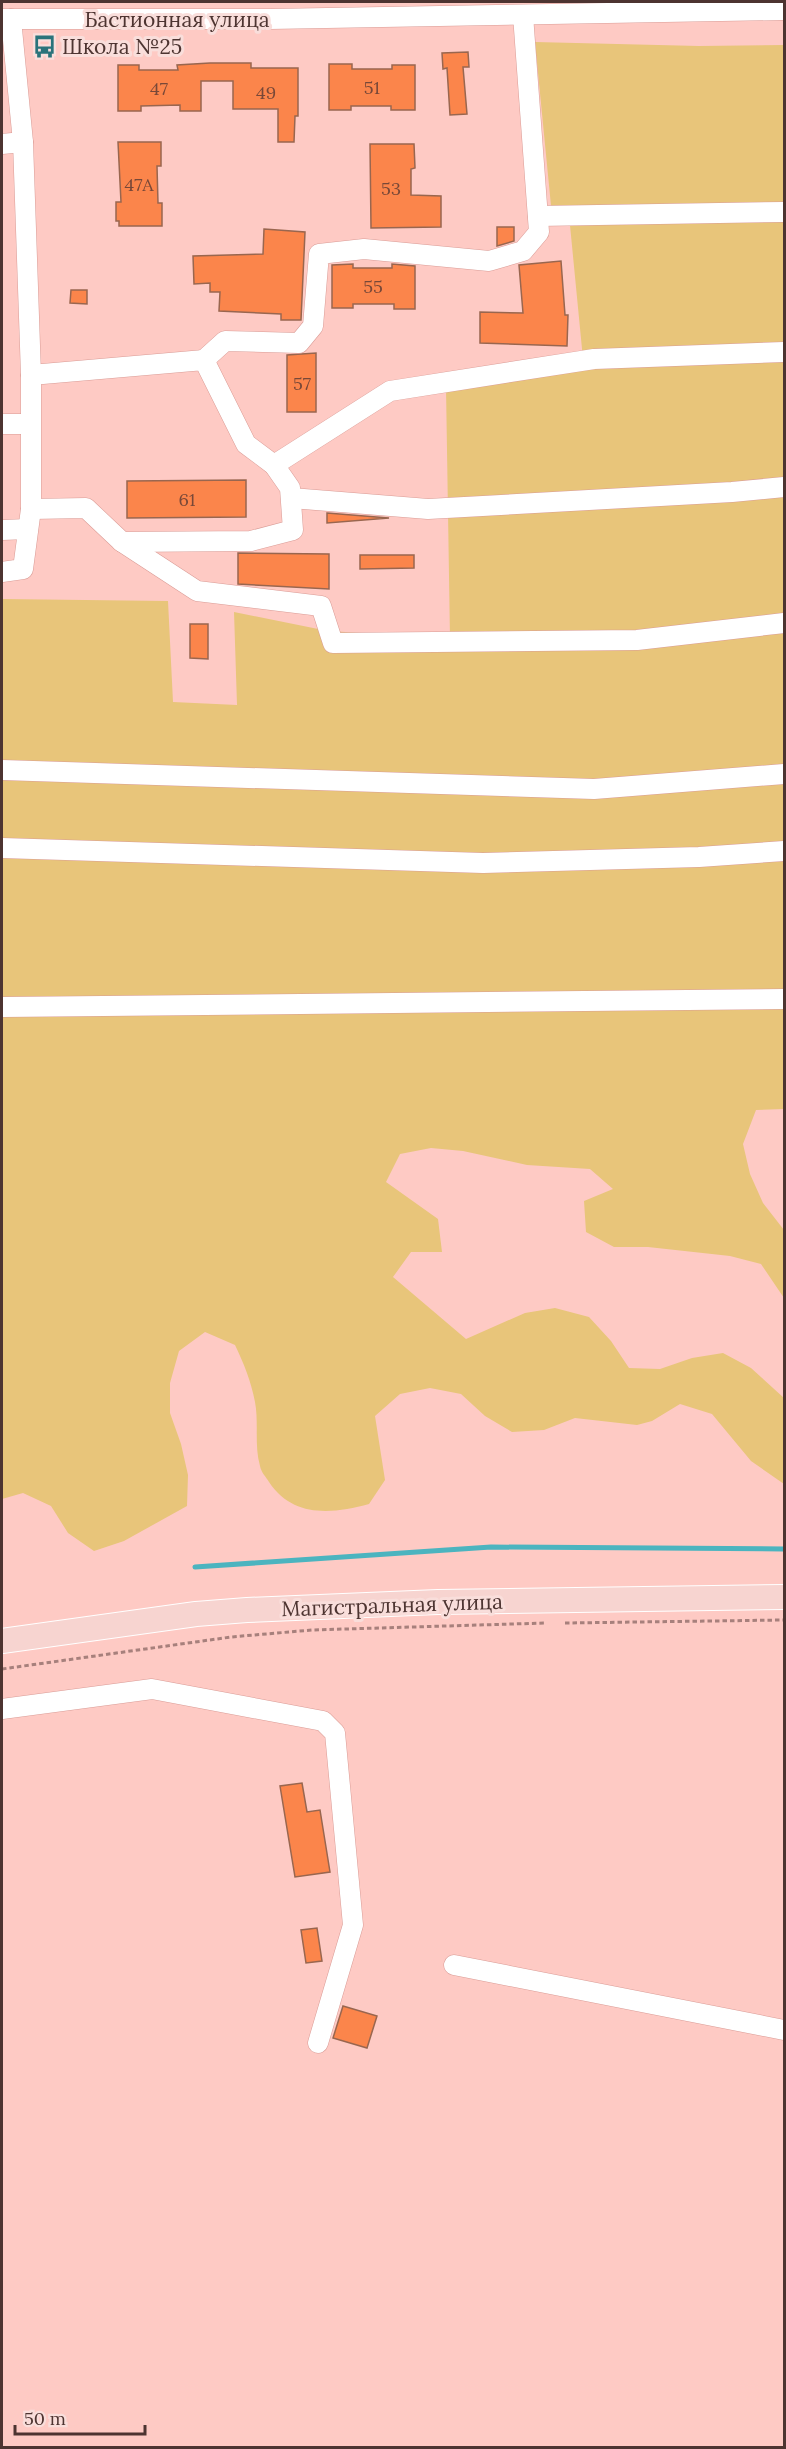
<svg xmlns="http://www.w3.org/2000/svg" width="786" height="2449" viewBox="0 0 786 2449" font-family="Lora,serif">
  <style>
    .green { fill: #e8c57a }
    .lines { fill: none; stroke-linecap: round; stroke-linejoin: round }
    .stream { stroke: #4bb4bf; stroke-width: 5 }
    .building { fill: #fb854b; stroke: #99664f; stroke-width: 1.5 }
    .minor-casing { stroke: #da9c96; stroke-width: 21 }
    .major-casing { stroke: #fff; stroke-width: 26 }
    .path { stroke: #a7807c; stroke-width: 3; stroke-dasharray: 4.5 3; stroke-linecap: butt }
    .minor { stroke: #fff; stroke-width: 20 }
    .major { stroke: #f7d4d0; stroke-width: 24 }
    .labels { text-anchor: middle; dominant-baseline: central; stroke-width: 6; stroke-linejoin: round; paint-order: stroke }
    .number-label { font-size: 18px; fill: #784838 }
    .street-label { font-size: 21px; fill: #4d3431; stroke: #f9dedb }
    .poi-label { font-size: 21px; fill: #4d3431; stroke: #f9dedb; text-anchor: start }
  </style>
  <rect width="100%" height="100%" fill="#fecac4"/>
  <path class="green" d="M 535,42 L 699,46 L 784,45 L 784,1109 L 756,1110 L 743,1144 L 750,1174 L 763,1203 L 784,1230 L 784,1298 L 761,1264 L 730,1256 L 648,1247 L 614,1247 L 586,1232 L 584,1201 L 613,1189 L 590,1169 L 527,1165 L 463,1151 L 431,1148 L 400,1154 L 386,1182 L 438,1219 L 442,1252 L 411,1252 L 393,1277 L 466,1339 L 525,1313 L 555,1308 L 589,1317 L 611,1341 L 629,1368 L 660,1369 L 692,1358 L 723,1353 L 751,1368 L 784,1398 L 784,1484 L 751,1461 L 712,1414 L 680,1404 L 652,1421 L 637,1425 L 575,1418 L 544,1430 L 512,1432 L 485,1416 L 461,1394 L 430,1388 L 400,1394 L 375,1416 L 385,1480 L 369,1504 C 332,1514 293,1518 269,1482 C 266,1477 261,1472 260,1466 C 254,1445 259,1423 255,1402 C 251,1381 244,1364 235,1345 L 205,1332 L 179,1351 L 170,1383 L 170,1413 L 181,1444 L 188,1475 L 187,1506 L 124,1541 L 94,1551 L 68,1533 L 51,1506 L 23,1493 L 2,1499 L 2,599 L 168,601 L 173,702 L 237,705 L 234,612 L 328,631 L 450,638 L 446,387 L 583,359 L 569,215 L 552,216 Z"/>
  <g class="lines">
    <polyline class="stream" points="195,1567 491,1547 784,1549"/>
  </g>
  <g class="building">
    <polygon points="468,52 469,67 463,67 467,114 450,115 447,68 443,69 442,53"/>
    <polygon points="210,63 251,63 251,68 298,68 298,116 295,116 294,142 278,142 278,109 233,109 233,81 201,81 201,111 180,111 180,105 141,106 141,111 118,111 118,65 139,65 139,70 178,70 177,65"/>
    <polygon points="329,64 352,64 352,69 392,69 392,65 415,65 415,110 391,110 391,106 351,106 351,110 329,110"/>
    <polygon points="118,142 161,142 161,166 157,166 158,203 162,203 162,226 119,226 119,221 116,221 116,202 121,202"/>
    <polygon points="370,144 414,144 415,168 411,169 411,195 441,196 441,227 371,228"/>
    <polygon points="497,227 514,227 514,241 497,246"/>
    <polygon points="264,229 305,232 301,320 281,320 281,314 219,311 220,292 210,292 210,283 194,284 193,256 263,254"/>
    <polygon points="561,261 565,315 568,315 567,346 480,343 480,312 523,313 519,265"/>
    <polygon points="353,264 353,268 392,268 392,264 415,266 415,309 394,309 394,304 353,304 353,308 332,308 332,265"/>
    <polygon points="71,290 87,290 87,304 70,303"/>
    <polygon points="316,353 316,412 287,412 287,355"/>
    <polygon points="246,480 246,517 127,518 127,481"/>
    <polygon points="327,513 389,518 327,523"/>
    <polygon points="238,553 329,554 329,589 238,584"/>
    <polygon points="360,555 414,555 414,568 360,569"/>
    <polygon points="190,624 208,624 208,659 190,658"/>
    <polygon points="302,1783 307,1812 320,1810 330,1872 295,1877 280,1786"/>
    <polygon points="317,1928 322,1961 306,1963 301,1930"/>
    <polygon points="343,2006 377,2016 367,2048 333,2038"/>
  </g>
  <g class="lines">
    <defs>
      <g id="minor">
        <polyline points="2,19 270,19 784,10"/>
        <polyline points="2,144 23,142"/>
        <polyline points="538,216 784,212"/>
        <polyline points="204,360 225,341 299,343 313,326 319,254 364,249 489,261 523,251 539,232 523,15"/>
        <polyline points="2,424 30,424"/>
        <polyline points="274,465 390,391 594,359 784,352"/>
        <polyline points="291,498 428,509 732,492 784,487"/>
        <polyline points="31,509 86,508 122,542 251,541 293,530 290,488 274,465 246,444 204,360 31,375"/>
        <polyline points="2,530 28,529"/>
        <polyline points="122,542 197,591 321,606 333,643 637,640 784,623"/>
        <polyline points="2,572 23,569 31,509 31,375 23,142 11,19"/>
        <polyline points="2,770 594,789 784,774"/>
        <polyline points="2,848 483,863 699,857 784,851"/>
        <polyline points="2,1007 784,999"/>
        <polyline points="2,1709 152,1689 323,1721 335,1733 353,1925 318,2043"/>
        <polyline points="454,1965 784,2030"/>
      </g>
      <polyline id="major" points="2,1641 196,1614 247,1610 438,1602 784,1597"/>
    </defs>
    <use href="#minor" class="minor-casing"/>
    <use href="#major" class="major-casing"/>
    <g class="path">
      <polyline points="565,1623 784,1620"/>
      <polyline points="2,1669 231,1637 312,1630 546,1623"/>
    </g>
    <use href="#minor" class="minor"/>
    <use href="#major" class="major"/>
  </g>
  <defs>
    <symbol id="bus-bare" viewBox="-9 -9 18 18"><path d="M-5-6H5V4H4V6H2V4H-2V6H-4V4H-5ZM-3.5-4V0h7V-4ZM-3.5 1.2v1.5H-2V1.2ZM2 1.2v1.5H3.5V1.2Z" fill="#2a737b" stroke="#f9dedb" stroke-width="2.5" paint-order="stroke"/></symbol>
  </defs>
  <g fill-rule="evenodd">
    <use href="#bus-bare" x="28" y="30" width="33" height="33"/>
  </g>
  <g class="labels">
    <g class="number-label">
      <text x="372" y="87">51</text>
      <text x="159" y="88">47</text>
      <text x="266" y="92">49</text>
      <text x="139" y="184">47А</text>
      <text x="391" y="188">53</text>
      <text x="373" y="286">55</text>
      <text x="302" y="383">57</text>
      <text x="187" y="499">61</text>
    </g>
    <g class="street-label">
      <text x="177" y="19">Бастионная улица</text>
      <text transform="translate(392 1605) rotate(-2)">Магистральная улица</text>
    </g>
    <g class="poi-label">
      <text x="62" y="46">Школа №25</text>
    </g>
  </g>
  <rect width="786" height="2449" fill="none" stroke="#4d3431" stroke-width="6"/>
  <path d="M15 2425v9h130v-9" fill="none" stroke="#4d3431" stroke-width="3"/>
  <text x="24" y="2425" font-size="18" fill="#4d3431" stroke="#f9dedb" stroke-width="4.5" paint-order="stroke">50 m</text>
</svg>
